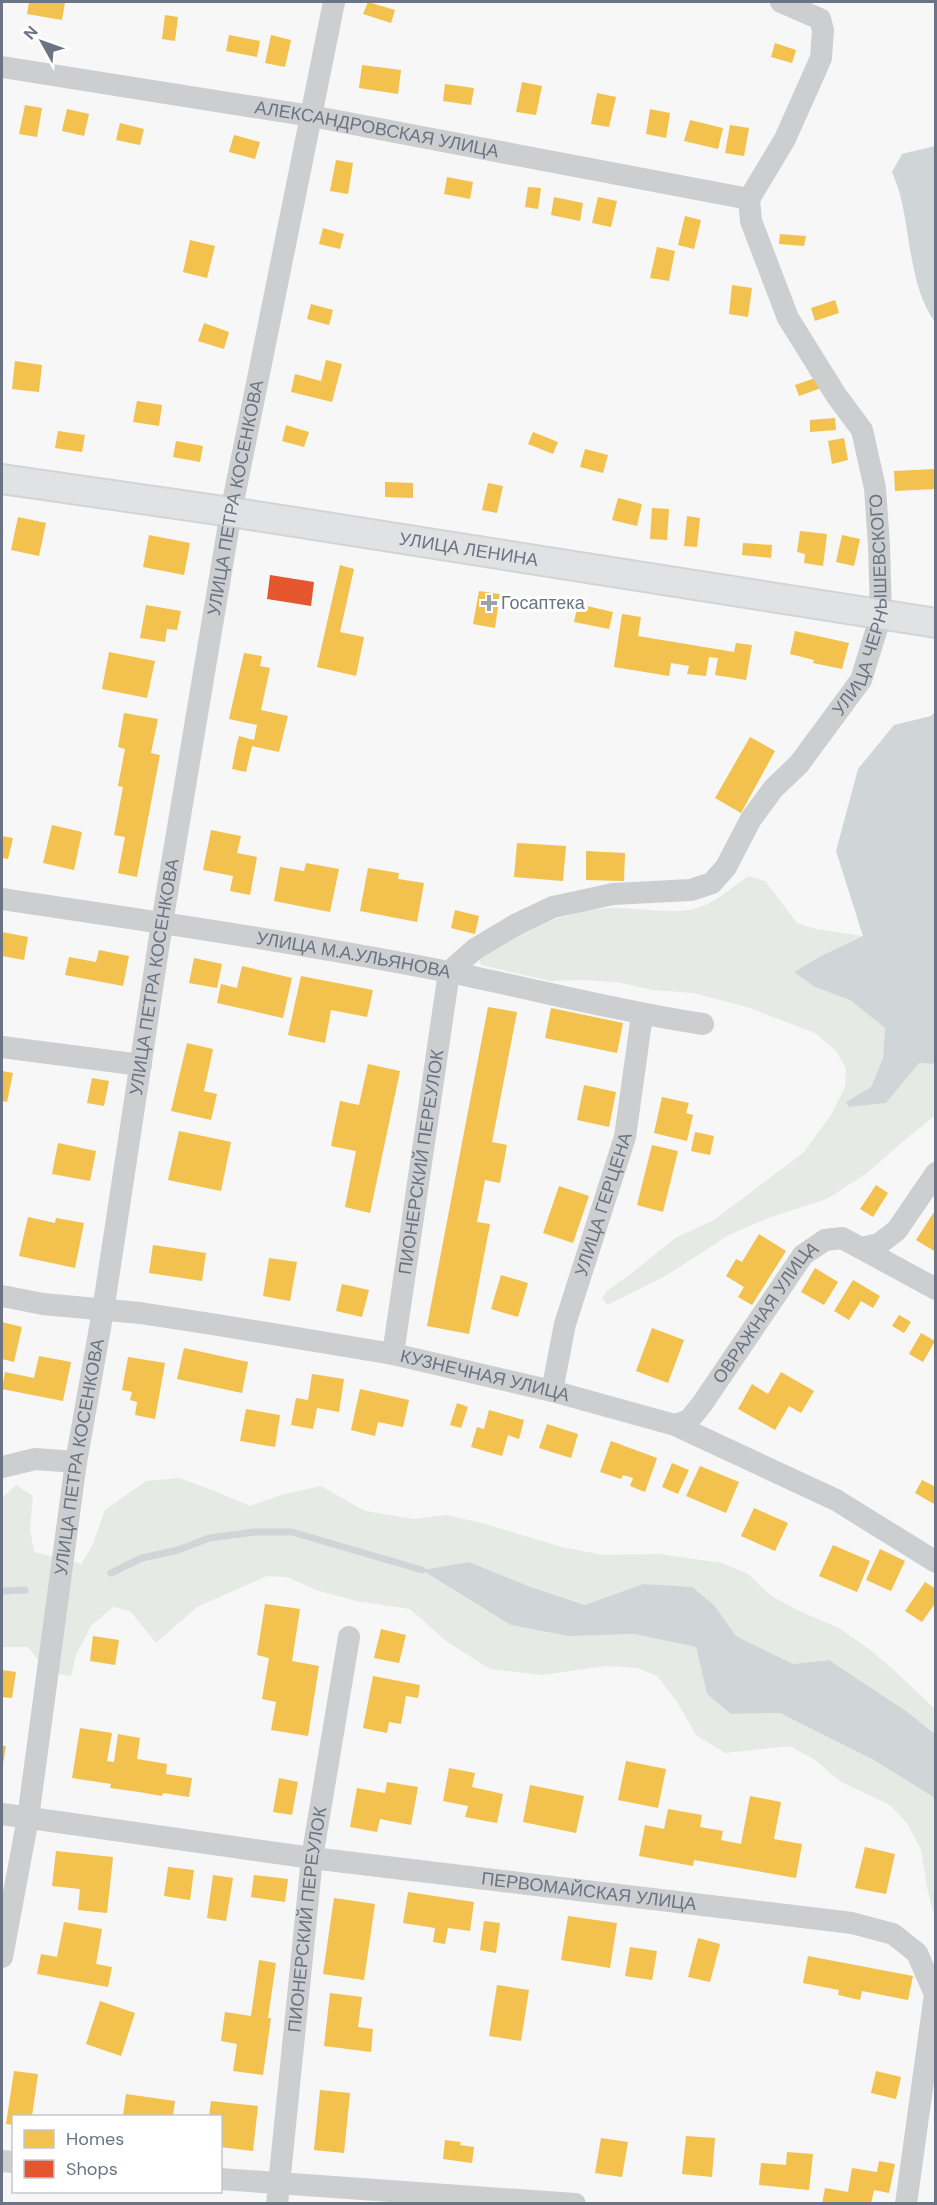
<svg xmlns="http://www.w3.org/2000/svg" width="937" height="2205" viewBox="0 0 937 2205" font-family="'DM Sans',sans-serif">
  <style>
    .green { fill: #e6eae5 }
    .water { fill: #d0d5d8 }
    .homes { fill: #f2c14e }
    .shops { fill: #e4572e }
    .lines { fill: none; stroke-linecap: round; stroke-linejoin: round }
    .stream { stroke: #d0d5d8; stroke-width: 7 }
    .major-casing { stroke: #d3d4d5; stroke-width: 32 }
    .minor { stroke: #cdced0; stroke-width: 22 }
    .major { stroke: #e1e2e3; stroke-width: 28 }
    .poi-dot { fill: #9ba2ac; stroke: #fff; stroke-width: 2 }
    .labels { text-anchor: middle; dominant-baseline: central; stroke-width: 6; stroke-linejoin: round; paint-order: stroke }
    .street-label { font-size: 18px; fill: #6a7484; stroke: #fff }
    .poi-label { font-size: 18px; fill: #6a7484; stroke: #fff; text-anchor: start }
  </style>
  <rect width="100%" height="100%" fill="#f7f7f7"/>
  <g class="green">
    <path d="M 748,876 L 765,881 L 797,923 L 816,929 L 863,936 L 821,956 L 795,972 L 815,987 L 850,1000 L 885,1028 L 883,1058 L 871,1087 L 847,1102 L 849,1107 L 886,1103 L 919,1063 L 935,1064 L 935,1116 L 907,1138 L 867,1173 L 827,1199 L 768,1218 L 729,1235 L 667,1275 L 607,1305 L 602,1298 L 608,1290 L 632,1273 L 675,1238 L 714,1220 L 804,1152 L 831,1115 L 845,1087 L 846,1068 L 836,1051 L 815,1033 L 747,1007 L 693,993 L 653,990 L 616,982 L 581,980 L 550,981 L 481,965 L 479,956 C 514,933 574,907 616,908 C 638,908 671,914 693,909 C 713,905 732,887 748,876 Z"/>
    <polygon points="179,1478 215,1491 250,1506 281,1495 321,1486 365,1511 414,1519 446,1515 482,1523 562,1547 603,1555 659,1554 722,1563 748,1574 770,1595 797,1610 839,1628 869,1649 895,1671 935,1709 935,1734 906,1711 829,1660 793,1664 736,1636 715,1606 643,1584 586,1605 531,1587 469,1562 423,1570 569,1636 634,1634 696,1647 707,1694 731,1714 780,1713 872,1759 935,1798 935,1920 927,1887 921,1850 907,1823 890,1805 841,1782 815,1760 790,1746 725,1753 696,1735 677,1702 657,1676 638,1668 606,1666 542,1675 490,1669 446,1641 410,1609 356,1601 316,1590 287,1577 267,1576 197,1607 156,1643 130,1611 113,1607 91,1626 76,1655 71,1676 48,1673 28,1647 2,1647 2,1498 16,1485 33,1496 30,1528 34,1552 81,1564 92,1546 105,1510 146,1481"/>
  </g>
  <g class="water">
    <path d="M 935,146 L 936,146 L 935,322 C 912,292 910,238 902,203 C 900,192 896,182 892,172 L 902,154 Z"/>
    <polygon points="935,712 935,1064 919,1063 886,1103 849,1107 846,1102 871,1087 883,1058 885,1028 850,1000 815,987 794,972 821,956 863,936 836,851 858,769 894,725 931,716"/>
    <polygon points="469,1562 531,1587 585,1605 643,1584 692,1587 715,1606 736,1636 793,1664 829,1660 906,1711 935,1734 935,1798 872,1759 780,1713 731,1714 707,1694 696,1647 634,1634 569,1636 511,1625 422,1570"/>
  </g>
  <g class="homes">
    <polygon points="29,2 65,2 62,20 27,14"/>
    <polygon points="368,2 395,10 391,23 363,14"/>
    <polygon points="165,15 178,17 175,41 162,39"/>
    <polygon points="229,35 260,41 257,57 226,51"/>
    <polygon points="271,35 291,40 285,67 265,63"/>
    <polygon points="775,43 796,50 792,63 771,57"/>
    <polygon points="362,65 401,70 398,94 359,88"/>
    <polygon points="522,82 542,86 536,115 516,112"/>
    <polygon points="445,84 474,88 471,105 443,101"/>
    <polygon points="597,93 616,97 609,127 591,124"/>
    <polygon points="25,105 42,108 37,137 19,134"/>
    <polygon points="67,109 89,114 84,136 62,131"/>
    <polygon points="650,109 670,113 666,138 646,134"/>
    <polygon points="690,120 723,128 718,149 684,141"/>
    <polygon points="120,123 144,129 140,145 116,140"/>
    <polygon points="730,125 749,128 744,156 725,153"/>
    <polygon points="234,135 260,142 255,159 229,152"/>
    <polygon points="336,160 353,163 348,194 330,191"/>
    <polygon points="447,177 473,182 470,199 444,194"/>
    <polygon points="528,187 541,188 538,209 525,207"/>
    <polygon points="554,197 583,203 580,221 551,215"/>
    <polygon points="598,197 617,201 611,227 592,223"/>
    <polygon points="685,216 701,220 694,249 678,245"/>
    <polygon points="323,228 344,234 340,249 319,244"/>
    <polygon points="780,234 806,236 804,246 779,244"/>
    <polygon points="190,240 215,246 207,278 183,272"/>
    <polygon points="657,247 675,251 669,281 650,278"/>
    <polygon points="732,285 752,288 748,317 729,314"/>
    <polygon points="835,300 839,313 815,321 811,308"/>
    <polygon points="311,304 333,310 329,325 307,319"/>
    <polygon points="204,323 229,332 224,349 198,341"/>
    <polygon points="326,360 342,364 332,402 291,392 295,374 321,381"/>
    <polygon points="15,361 42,365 39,392 12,389"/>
    <polygon points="821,376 824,387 799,396 795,385"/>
    <polygon points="137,401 162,405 159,426 133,422"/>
    <polygon points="835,418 836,430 810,432 810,420"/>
    <polygon points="286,425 309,432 304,447 282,441"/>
    <polygon points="58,431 85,435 82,452 55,448"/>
    <polygon points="533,432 558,442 553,454 528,444"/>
    <polygon points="844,438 848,460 832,464 828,441"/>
    <polygon points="176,441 203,446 200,462 173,457"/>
    <polygon points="585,449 608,455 603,473 580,467"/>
    <polygon points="935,469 936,489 895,491 894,471"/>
    <polygon points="385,482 413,483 413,498 385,497"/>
    <polygon points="488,483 503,486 497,513 482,510"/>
    <polygon points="618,498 642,504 637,526 612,520"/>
    <polygon points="652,508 669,509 667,540 650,539"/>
    <polygon points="687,516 700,518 697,547 684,546"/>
    <polygon points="18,517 46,523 39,556 11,550"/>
    <polygon points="800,531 827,534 823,566 804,563 805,554 797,552"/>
    <polygon points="149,535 190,543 184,575 143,567"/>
    <polygon points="842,535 860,539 854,566 836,562"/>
    <polygon points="743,543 772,545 771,558 742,555"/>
    <polygon points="340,565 354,569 340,632 364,637 356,676 317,667"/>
    <polygon points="479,591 500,594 495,628 473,624"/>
    <polygon points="578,604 613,612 609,629 574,622"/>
    <polygon points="146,605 181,611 177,630 167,629 165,642 140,638"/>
    <polygon points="622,614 641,617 638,636 734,652 736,643 752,645 746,680 715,675 718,658 709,657 706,676 687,674 689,666 671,663 669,676 614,667"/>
    <polygon points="795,631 849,643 842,669 813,663 814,660 790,654"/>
    <polygon points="109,652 155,661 147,698 102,689"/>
    <polygon points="244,653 262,656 260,666 270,668 261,710 288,716 279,752 252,746 246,772 232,769 237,743 239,736 254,740 257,725 229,719"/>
    <polygon points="124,713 158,719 151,753 160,755 137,877 118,873 125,837 114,835 123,787 118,786 125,749 118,747"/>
    <polygon points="750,737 775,751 741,813 715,798"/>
    <polygon points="52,825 82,832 74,870 43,863"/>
    <polygon points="211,830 241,836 237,853 257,857 250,895 230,891 233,876 203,870"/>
    <polygon points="2,836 13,838 8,859 2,858"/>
    <polygon points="517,843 566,846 563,881 514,877"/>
    <polygon points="586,851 625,853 624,881 586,880"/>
    <polygon points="306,863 339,869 330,912 274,901 280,867 304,871"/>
    <polygon points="368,868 399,873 398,879 424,883 417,922 360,911"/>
    <polygon points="455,910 479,916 475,934 451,928"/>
    <polygon points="2,932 28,937 24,960 2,956"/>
    <polygon points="99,950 129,956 123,986 65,975 69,957 96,962"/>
    <polygon points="194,958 222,964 217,988 189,983"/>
    <polygon points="242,966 292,978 283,1018 217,1003 221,984 237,988"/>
    <polygon points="301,976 373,990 367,1017 331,1010 325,1043 288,1035"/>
    <polygon points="488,1007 517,1012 492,1142 507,1145 500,1183 485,1180 477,1222 490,1224 469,1334 427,1326"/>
    <polygon points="551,1008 623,1023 617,1053 545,1038"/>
    <polygon points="187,1043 213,1049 204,1091 217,1094 211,1120 171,1111"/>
    <polygon points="368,1064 400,1071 370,1213 345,1207 356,1151 331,1146 340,1101 359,1105"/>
    <polygon points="2,1071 13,1073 7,1102 2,1101"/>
    <polygon points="92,1078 109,1081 104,1106 87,1103"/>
    <polygon points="584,1085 616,1092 609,1127 577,1120"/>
    <polygon points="662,1097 689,1103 686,1113 693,1115 687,1141 654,1133"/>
    <polygon points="179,1131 231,1142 221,1191 168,1180"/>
    <polygon points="695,1132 714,1136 710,1155 691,1151"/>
    <polygon points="58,1143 96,1151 90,1181 52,1174"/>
    <polygon points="652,1145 678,1151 663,1212 637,1205"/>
    <polygon points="876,1185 888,1193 873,1217 860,1209"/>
    <polygon points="559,1186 589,1196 573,1243 543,1233"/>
    <polygon points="934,1212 936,1213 936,1252 916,1240"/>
    <polygon points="28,1217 55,1223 56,1218 84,1223 75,1268 19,1256"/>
    <polygon points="759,1234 786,1251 752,1305 738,1297 744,1287 726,1276 736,1259 742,1262"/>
    <polygon points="153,1245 206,1253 202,1281 149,1273"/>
    <polygon points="269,1258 297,1262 290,1301 263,1296"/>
    <polygon points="815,1268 838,1282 824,1305 801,1292"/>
    <polygon points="501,1275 528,1283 518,1317 491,1309"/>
    <polygon points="853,1280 880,1296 873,1308 861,1301 849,1320 834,1311"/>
    <polygon points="342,1284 369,1290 362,1317 336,1311"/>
    <polygon points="899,1315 911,1322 904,1333 892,1326"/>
    <polygon points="2,1322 22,1327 14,1362 2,1359"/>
    <polygon points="652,1328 684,1340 668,1383 636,1371"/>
    <polygon points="921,1333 935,1341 923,1362 909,1354"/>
    <polygon points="184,1348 248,1362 242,1393 177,1379"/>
    <polygon points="39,1356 71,1362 63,1401 2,1389 5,1372 34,1378"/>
    <polygon points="128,1357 165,1363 155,1419 135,1415 137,1402 130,1400 132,1392 122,1390"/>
    <polygon points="781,1372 814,1391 801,1413 789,1406 775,1430 738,1409 752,1384 768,1394"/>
    <polygon points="312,1374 344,1379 339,1412 317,1408 313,1429 291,1425 296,1398 308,1400"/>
    <polygon points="360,1389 409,1400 403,1427 378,1422 375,1436 351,1430"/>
    <polygon points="457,1403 468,1407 461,1428 450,1425"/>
    <polygon points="246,1409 280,1415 275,1447 240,1441"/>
    <polygon points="489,1410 524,1420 519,1439 508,1435 502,1456 471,1447 477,1427 484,1429"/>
    <polygon points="547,1424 578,1434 571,1458 539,1448"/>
    <polygon points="611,1441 657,1458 645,1492 630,1486 633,1478 623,1475 621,1479 600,1472"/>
    <polygon points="672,1463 689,1470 678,1494 662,1487"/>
    <polygon points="700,1466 739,1482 726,1513 686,1496"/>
    <polygon points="922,1480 936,1487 934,1504 915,1493"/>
    <polygon points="754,1508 788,1523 775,1551 741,1536"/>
    <polygon points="833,1545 870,1561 857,1592 819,1576"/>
    <polygon points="880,1549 905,1561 891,1591 866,1580"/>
    <polygon points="925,1582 936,1589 936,1602 922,1622 905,1611"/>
    <polygon points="265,1604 300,1609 292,1661 319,1666 308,1736 271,1730 276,1702 262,1699 269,1658 257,1655"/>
    <polygon points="381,1629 406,1635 399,1663 374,1658"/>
    <polygon points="93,1636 119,1640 115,1665 90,1661"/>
    <polygon points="2,1670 16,1672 12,1698 2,1697"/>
    <polygon points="373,1676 420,1685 418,1698 406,1696 401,1724 389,1722 387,1733 363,1728"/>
    <polygon points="80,1728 112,1733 107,1761 114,1762 118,1734 140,1738 137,1759 167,1764 166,1774 192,1778 189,1797 163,1793 162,1796 139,1792 110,1788 111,1784 72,1778"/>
    <polygon points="2,1746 6,1746 3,1764 2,1763"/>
    <polygon points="626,1761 666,1769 658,1808 618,1800"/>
    <polygon points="449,1768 475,1773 472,1787 503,1794 497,1823 465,1817 468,1806 443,1801"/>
    <polygon points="279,1778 298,1782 292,1815 273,1812"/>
    <polygon points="387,1782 418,1787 411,1825 380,1819 377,1832 350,1827 357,1788 385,1793"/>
    <polygon points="530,1785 584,1796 576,1833 523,1822"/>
    <polygon points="750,1796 781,1802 774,1839 802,1844 796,1878 694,1860 693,1866 639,1856 645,1825 664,1829 668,1809 702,1815 700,1827 723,1831 721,1840 741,1844"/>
    <polygon points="865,1847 895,1854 886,1894 855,1888"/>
    <polygon points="56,1851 113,1857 107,1913 78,1910 80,1889 52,1886"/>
    <polygon points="168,1867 194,1870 190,1900 164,1896"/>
    <polygon points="213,1875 233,1878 226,1921 207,1918"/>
    <polygon points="254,1875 288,1879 285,1902 251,1897"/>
    <polygon points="408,1892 474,1902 470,1931 448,1928 445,1944 433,1942 435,1928 403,1923"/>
    <polygon points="334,1898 375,1904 364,1980 323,1974"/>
    <polygon points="568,1916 617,1923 610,1968 561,1960"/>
    <polygon points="484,1921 500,1923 496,1953 480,1950"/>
    <polygon points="64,1922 102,1929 96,1964 112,1967 108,1987 37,1974 41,1954 57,1957"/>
    <polygon points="698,1938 720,1944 710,1982 688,1977"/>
    <polygon points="630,1947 657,1951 652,1980 625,1976"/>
    <polygon points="808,1956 913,1976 908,2000 862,1991 860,2000 838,1995 839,1990 803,1983"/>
    <polygon points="259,1960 276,1963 268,2018 271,2018 263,2075 233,2071 237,2044 221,2041 225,2012 251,2016"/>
    <polygon points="497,1985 529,1990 521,2041 489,2036"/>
    <polygon points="330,1993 362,1997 358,2027 373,2029 371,2052 324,2046"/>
    <polygon points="100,2001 135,2013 121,2056 86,2044"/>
    <polygon points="14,2071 38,2074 32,2116 14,2116 14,2125 6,2124"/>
    <polygon points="876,2071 901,2077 896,2099 871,2093"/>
    <polygon points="320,2090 350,2093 344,2153 314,2150"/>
    <polygon points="126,2094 175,2101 173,2116 123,2116"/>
    <polygon points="211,2101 258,2106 253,2151 220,2147 220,2116 209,2116"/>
    <polygon points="686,2136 715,2138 712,2177 682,2174"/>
    <polygon points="601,2138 628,2142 622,2177 595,2173"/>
    <polygon points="445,2140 461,2142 460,2145 474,2147 472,2163 443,2159"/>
    <polygon points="787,2152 813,2154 809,2190 759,2185 761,2163 786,2165"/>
    <polygon points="879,2161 895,2164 889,2193 874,2190 871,2204 822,2204 825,2188 848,2192 852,2168 877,2172"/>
  </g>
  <polygon class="shops" points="270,575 314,582 311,606 267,599"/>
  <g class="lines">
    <g class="stream">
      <polyline points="111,1573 142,1558 178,1550 209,1538 255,1532 292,1532 422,1570"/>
      <polyline points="2,1591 25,1590"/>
    </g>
    <defs>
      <g id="major">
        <path id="s10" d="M 2,479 L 231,512 L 936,623"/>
      </g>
    </defs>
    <use href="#major" class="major-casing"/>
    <g class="minor">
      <path id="s1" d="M 2,67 L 311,116 L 749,199"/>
      <path id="s2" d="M 2,899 C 151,921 301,943 449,972 C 534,989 617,1011 703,1024"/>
      <polyline points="2,1047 141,1065"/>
      <polyline points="862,1248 879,1244 897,1230 936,1173"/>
      <path id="s3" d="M 2,1296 L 43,1304 L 140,1313 L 218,1325 L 393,1354 L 552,1391 L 675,1425 L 836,1500 L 936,1562"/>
      <path id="s4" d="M 393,1354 L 449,972 L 475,949 L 517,924 L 553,907 L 613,894 L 691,890 L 712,883 L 726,867 L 751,819 L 773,789 L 799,764 L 861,680 L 881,615 L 879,545 L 875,488 L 862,430 L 836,395 L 788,318 L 751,221 L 749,199 L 785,139 L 821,58 L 823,30 L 820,19 L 781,2"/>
      <path id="s5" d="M 552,1391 L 565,1324 L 625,1137 L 642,1015"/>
      <path id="s6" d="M 675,1425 L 689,1420 L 702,1404 L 803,1255 L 825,1240 L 842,1238 L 936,1289"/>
      <polyline points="2,1467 35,1459 76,1462"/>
      <path id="s7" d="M 2,1814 L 312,1858 L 852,1923 L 893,1934 L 917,1953 L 935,1994 L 906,2204"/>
      <path id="s8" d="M 2,1957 L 28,1818 L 76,1462 L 103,1311 L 162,923 L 231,512 L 334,2"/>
      <polyline points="2,2161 14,2162"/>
      <polyline points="220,2179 575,2204"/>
      <path id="s9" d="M 277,2204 L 312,1858 L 349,1637"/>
    </g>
    <use href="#major" class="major"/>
  </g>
  <path class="poi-dot" d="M486 594h6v6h6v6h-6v6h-6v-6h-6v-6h6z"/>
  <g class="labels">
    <g class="street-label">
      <text stroke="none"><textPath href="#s1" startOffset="380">АЛЕКСАНДРОВСКАЯ УЛИЦА</textPath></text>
      <text stroke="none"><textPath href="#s8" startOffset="1478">УЛИЦА ПЕТРА КОСЕНКОВА</textPath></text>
      <text stroke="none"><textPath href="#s10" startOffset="472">УЛИЦА ЛЕНИНА</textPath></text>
      <text stroke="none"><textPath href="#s4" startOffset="998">УЛИЦА ЧЕРНЫШЕВСКОГО</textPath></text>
      <text stroke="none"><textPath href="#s2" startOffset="356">УЛИЦА М.А.УЛЬЯНОВА</textPath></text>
      <text stroke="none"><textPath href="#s8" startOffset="992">УЛИЦА ПЕТРА КОСЕНКОВА</textPath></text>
      <text stroke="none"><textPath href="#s4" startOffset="194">ПИОНЕРСКИЙ ПЕРЕУЛОК</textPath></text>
      <text stroke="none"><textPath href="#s5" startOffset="194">УЛИЦА ГЕРЦЕНА</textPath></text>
      <text stroke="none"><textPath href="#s6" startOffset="147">ОВРАЖНАЯ УЛИЦА</textPath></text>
      <text stroke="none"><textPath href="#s3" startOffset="490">КУЗНЕЧНАЯ УЛИЦА</textPath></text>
      <text stroke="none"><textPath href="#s8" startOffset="506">УЛИЦА ПЕТРА КОСЕНКОВА</textPath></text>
      <text stroke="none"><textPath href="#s7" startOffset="592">ПЕРВОМАЙСКАЯ УЛИЦА</textPath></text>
      <text stroke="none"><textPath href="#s9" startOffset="286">ПИОНЕРСКИЙ ПЕРЕУЛОК</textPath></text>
    </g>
    <g class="poi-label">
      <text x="501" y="603">Госаптека</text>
    </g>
  </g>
  <rect width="937" height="2205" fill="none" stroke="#6a7484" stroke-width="6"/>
  <rect x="12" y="2115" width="210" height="78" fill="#ffffff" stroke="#c3c7ce" stroke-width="1.5"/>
  <rect x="24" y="2130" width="30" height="18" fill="#f2c14e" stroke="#c3c7ce" stroke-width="1.5"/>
  <text x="66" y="2145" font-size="18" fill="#6a7484">Homes</text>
  <rect x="24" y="2160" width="30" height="18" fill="#e4572e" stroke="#c3c7ce" stroke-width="1.5"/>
  <text x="66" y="2175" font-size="18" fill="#6a7484">Shops</text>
  <g transform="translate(42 42) rotate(310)" stroke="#ffffff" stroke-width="4.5" paint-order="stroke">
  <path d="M0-4.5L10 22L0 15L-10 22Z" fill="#6a7484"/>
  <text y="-9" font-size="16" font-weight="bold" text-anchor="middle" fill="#6a7484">N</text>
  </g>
</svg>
